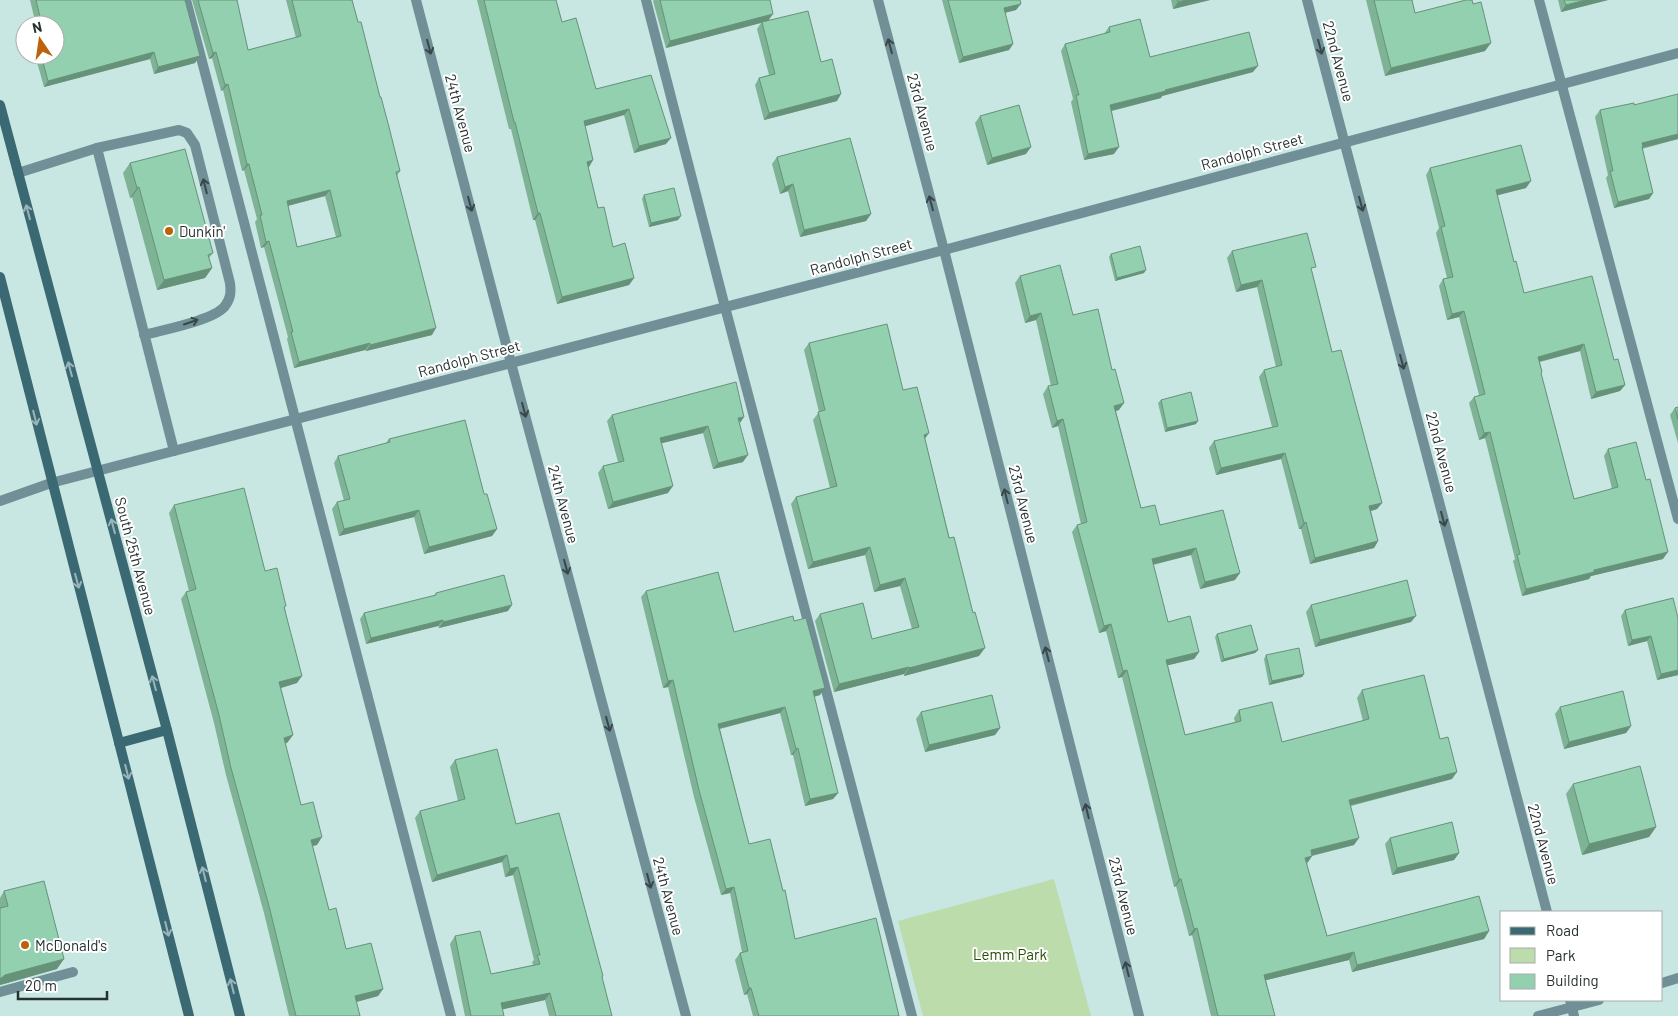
<svg xmlns="http://www.w3.org/2000/svg" width="1678" height="1016" viewBox="0 0 1678 1016" font-family="Barlow,sans-serif">
  <style>
    .green { fill: #bddcab }
    .lines { fill: none; stroke-linecap: round; stroke-linejoin: round }
    .service { stroke: #718f96; stroke-width: 10 }
    .minor { stroke: #718f96; stroke-width: 10 }
    .tertiary { stroke: #718f96; stroke-width: 10 }
    .secondary { stroke: #3a6973; stroke-width: 10 }
    .wall { fill: #7eb396; fill-rule: evenodd }
    .shaded-wall { fill: #66927a }
    .building { fill: #92d0af; stroke: #66927a; fill-rule: evenodd }
    .oneway { stroke: #384849 }
    .oneway2 { stroke: #9cb4b9 }
    .poi-dot { fill: #bd620c; stroke: #fff; stroke-width: 2 }
    .labels { text-anchor: middle; dominant-baseline: central; stroke-width: 4; stroke-linejoin: round; paint-order: stroke }
    .street-label { font-size: 15px; fill: #25312f; stroke: #fff }
    .poi-label { font-size: 15px; fill: #25312f; stroke: #fff; text-anchor: start }
    .park-label { font-size: 15px; fill: #264c00; stroke: #fff }
  </style>
  <rect width="100%" height="100%" fill="#c8e6e2"/>
  <polygon class="green" points="1054,879 1091,1016 923,1016 898,921"/>
  <g class="lines">
    <g class="service">
      <polyline points="186,0 451,1016"/>
      <polyline points="646,0 725,307 912,1016"/>
      <polyline points="1539,0 1678,519"/>
      <path d="M 97,148 L 179,130 L 187,133 L 195,145 L 230,283 C 231,292 231,298 225,306 C 215,320 162,330 144,335"/>
      <polyline points="18,173 97,148 174,451"/>
      <polyline points="0,501 51,483"/>
      <polyline points="0,992 73,972"/>
    </g>
    <g class="minor">
      <polyline points="416,0 511,363 686,1016"/>
      <polyline points="878,0 944,250 1139,1016"/>
      <polyline points="1307,0 1547,912"/>
      <polyline points="51,483 944,250 1678,53"/>
      <polyline points="1570,1000 1574,1016"/>
    </g>
    <g class="tertiary">
      <polyline points="1662,983 1678,978"/>
      <polyline points="1538,1016 1599,1000"/>
    </g>
    <g class="secondary">
      <polyline points="0,105 167,730 240,1016"/>
      <path d="M 0,277 C 61,524 126,770 189,1016"/>
      <polyline points="119,743 167,730"/>
    </g>
  </g>
  <g class="wall">
    <polygon points="30,0 185,0 195,63 154,74 150,59 44,87 35,55 55,55 55,25 36,25"/>
    <path d="M 192,0 L 237,0 L 248,50 L 296,38 L 286,0 L 352,0 L 400,171 L 397,176 L 432,335 L 366,351 L 365,350 L 294,368 L 287,339 L 288,337 L 264,247 L 261,248 L 255,222 L 257,219 L 244,170 L 242,171 L 223,90 L 221,91 L 212,58 L 209,59 ZM 325,196 L 336,237 L 297,247 L 288,206 Z"/>
    <polygon points="477,0 556,0 562,22 596,89 651,75 666,144 634,153 624,115 585,126 593,160 588,167 598,208 613,247 634,278 629,285 557,304 535,220 533,220 511,129 509,129"/>
    <polygon points="654,0 770,0 769,20 821,62 837,101 764,120 755,85 759,78 769,75 757,29 761,23 666,48 653,1"/>
    <polygon points="942,0 1020,0 1016,10 1005,13 1013,44 1009,50 959,63"/>
    <polygon points="1171,0 1210,0 1173,9"/>
    <polygon points="1366,0 1412,0 1415,13 1485,51 1385,76"/>
    <polygon points="1558,0 1608,0 1561,12"/>
    <polygon points="1109,27 1150,57 1253,72 1162,96 1161,98 1112,111 1114,154 1084,160 1071,102 1073,99 1061,51 1065,44 1104,34"/>
    <polygon points="1634,105 1678,139 1642,149 1653,193 1649,199 1614,208 1606,178 1608,175 1595,117 1600,110"/>
    <polygon points="980,116 1026,154 987,165 975,123"/>
    <polygon points="777,157 871,214 866,221 800,237 788,191 780,194 772,164"/>
    <polygon points="130,163 213,253 209,258 212,268 205,278 157,290 132,197 130,198 123,173"/>
    <polygon points="1430,168 1526,188 1497,195 1514,262 1524,293 1614,360 1625,385 1620,391 1591,399 1580,351 1540,362 1542,372 1541,374 1574,499 1612,489 1604,456 1608,449 1663,559 1591,576 1589,579 1522,596 1513,561 1515,559 1485,438 1479,440 1469,403 1474,397 1479,395 1459,317 1447,320 1439,286 1443,279 1447,278 1436,233 1439,228 1426,175"/>
    <polygon points="644,195 678,220 649,227 642,199"/>
    <polygon points="1232,251 1312,272 1332,352 1382,503 1377,509 1371,511 1378,541 1374,548 1310,564 1301,529 1299,529 1281,459 1216,475 1209,448 1214,441 1272,427 1259,377 1264,370 1276,367 1257,287 1236,292 1227,258"/>
    <polygon points="1111,254 1144,273 1115,281 1109,257"/>
    <polygon points="1020,276 1073,315 1119,410 1116,411 1141,508 1160,525 1223,510 1235,580 1200,589 1191,555 1153,565 1168,622 1199,652 1194,659 1168,665 1185,735 1235,722 1234,718 1239,710 1282,742 1363,721 1357,698 1362,690 1440,739 1452,779 1351,806 1354,845 1312,856 1307,864 1327,936 1489,931 1484,939 1352,972 1349,960 1266,980 1275,1016 1211,1016 1192,935 1189,936 1176,886 1174,887 1122,677 1118,678 1106,631 1099,633 1072,532 1077,525 1081,524 1058,426 1052,428 1043,394 1048,386 1051,386 1036,320 1025,323 1015,283"/>
    <polygon points="809,343 903,390 925,439 979,656 904,676 904,674 834,692 815,621 820,614 872,639 912,629 900,586 874,592 865,555 808,569 791,504 796,497 830,488 813,420 819,412 804,350"/>
    <polygon points="1161,400 1196,424 1165,432 1158,403"/>
    <polygon points="1678,407 1678,443 1670,415 1675,408"/>
    <polygon points="612,415 740,423 743,462 713,469 703,433 661,443 668,493 608,509 598,473 603,466 618,462 607,421"/>
    <polygon points="389,439 484,494 497,529 492,536 424,554 414,517 339,536 332,509 337,502 344,501 334,463 338,456 386,443"/>
    <polygon points="174,505 265,571 285,608 297,683 281,688 293,735 287,743 285,743 301,805 317,845 312,846 329,910 346,949 383,989 378,996 356,1002 360,1016 289,1016 264,913 226,775 214,723 181,599 186,592 189,591 169,513"/>
    <polygon points="646,591 734,632 820,695 814,697 838,793 833,799 805,806 793,755 791,755 780,713 720,729 749,844 795,939 899,1016 753,1016 747,994 744,995 735,960 740,953 742,952 730,893 721,895 694,797 668,687 663,688 641,597"/>
    <polygon points="436,593 508,611 439,628 438,626 366,644 360,619 364,613 434,596"/>
    <polygon points="1673,598 1678,675 1657,680 1647,641 1628,646 1621,616 1625,610"/>
    <polygon points="1311,605 1411,622 1315,647 1306,612"/>
    <polygon points="1217,634 1258,650 1255,653 1221,662 1215,637"/>
    <polygon points="1266,655 1304,674 1302,677 1269,685 1264,659"/>
    <polygon points="1560,707 1631,726 1626,733 1564,749 1555,714"/>
    <polygon points="921,712 1000,728 995,735 925,752 916,719"/>
    <polygon points="455,760 516,824 603,976 602,978 612,1016 549,1016 545,1000 502,1009 504,1016 465,1016 450,944 455,936 491,974 533,965 532,962 534,960 513,875 505,877 502,862 432,882 415,818 420,811 458,801 450,767"/>
    <polygon points="1573,784 1656,827 1649,837 1582,855 1566,794"/>
    <polygon points="1390,838 1459,853 1454,860 1392,875 1385,844"/>
    <polygon points="4,891 57,969 0,985 0,898"/>
  </g>
  <g class="shaded-wall">
    <polygon points="1187,0 1210,0 1173,9 1178,2"/>
    <polygon points="1586,0 1608,0 1561,12 1566,5"/>
    <polygon points="1021,4 1016,10 999,14 1004,8"/>
    <polygon points="773,14 768,21 666,48 670,41"/>
    <polygon points="1491,43 1485,51 1385,76 1391,68"/>
    <polygon points="1013,44 1009,50 959,63 963,57"/>
    <polygon points="154,52 150,59 44,87 48,81"/>
    <polygon points="216,52 212,58 209,59 213,53"/>
    <polygon points="200,56 195,63 154,74 158,67"/>
    <polygon points="1258,66 1253,72 1162,96 1161,98 1106,112 1110,105 1165,90"/>
    <polygon points="228,84 223,90 221,91 225,85"/>
    <polygon points="841,94 837,101 764,120 769,113"/>
    <polygon points="629,109 624,115 579,128 584,121"/>
    <polygon points="1678,134 1678,139 1642,148 1638,154 1642,143"/>
    <polygon points="671,138 666,144 634,153 639,146"/>
    <polygon points="1031,147 1026,154 987,165 992,158"/>
    <polygon points="1119,147 1114,154 1084,160 1088,154"/>
    <polygon points="593,160 589,167 582,169 587,162"/>
    <polygon points="247,164 249,164 244,170 242,171"/>
    <polygon points="1531,181 1526,188 1491,197 1496,190"/>
    <polygon points="793,184 788,191 780,194 785,187"/>
    <polygon points="139,187 132,197 130,198 137,188"/>
    <polygon points="330,190 325,196 283,207 287,201"/>
    <polygon points="1653,193 1649,199 1614,208 1618,202"/>
    <polygon points="538,213 540,213 535,220 533,220"/>
    <polygon points="871,214 866,221 800,237 804,230"/>
    <polygon points="681,216 678,220 649,227 651,223"/>
    <polygon points="269,241 264,247 261,248 266,242"/>
    <polygon points="212,268 205,278 157,290 164,280"/>
    <polygon points="1146,270 1144,273 1115,281 1117,278"/>
    <polygon points="634,278 629,285 557,304 562,297"/>
    <polygon points="1262,280 1257,287 1236,292 1241,285"/>
    <polygon points="1464,311 1459,317 1447,320 1452,314"/>
    <polygon points="1041,313 1036,320 1025,323 1030,316"/>
    <polygon points="436,328 432,335 366,351 370,345"/>
    <polygon points="370,343 365,350 294,368 299,362"/>
    <polygon points="1584,344 1580,351 1534,363 1538,357"/>
    <polygon points="1625,385 1620,391 1591,399 1596,392"/>
    <polygon points="1124,403 1119,410 1109,413 1114,406"/>
    <polygon points="744,417 740,423 738,418"/>
    <polygon points="1063,419 1058,426 1052,428 1057,421"/>
    <polygon points="1198,421 1196,424 1165,432 1167,428"/>
    <polygon points="708,426 703,433 655,445 660,438"/>
    <polygon points="1490,432 1485,438 1479,440 1484,433"/>
    <polygon points="929,433 924,440 924,435"/>
    <polygon points="1285,453 1281,459 1216,475 1221,468"/>
    <polygon points="748,455 743,462 713,469 718,463"/>
    <polygon points="673,486 668,493 608,509 613,502"/>
    <polygon points="1382,503 1377,509 1365,513 1369,506"/>
    <polygon points="419,510 414,517 339,536 344,529"/>
    <polygon points="1306,522 1301,529 1299,529 1304,523"/>
    <polygon points="497,529 492,536 424,554 429,547"/>
    <polygon points="1378,541 1374,548 1310,564 1315,558"/>
    <polygon points="870,547 865,555 808,569 813,562"/>
    <polygon points="1196,548 1191,555 1147,566 1152,559"/>
    <polygon points="1668,552 1663,559 1591,576 1589,579 1522,596 1526,589 1594,570"/>
    <polygon points="1240,573 1235,580 1200,589 1205,582"/>
    <polygon points="905,578 900,586 874,592 880,585"/>
    <polygon points="512,605 508,611 439,628 443,622"/>
    <polygon points="1416,616 1411,622 1315,647 1320,640"/>
    <polygon points="443,620 438,626 366,644 371,638"/>
    <polygon points="1111,624 1106,631 1099,633 1104,626"/>
    <polygon points="1651,636 1647,641 1628,646 1632,640"/>
    <polygon points="985,648 979,656 904,676 909,668"/>
    <polygon points="1258,650 1255,653 1221,662 1224,659"/>
    <polygon points="1199,652 1194,659 1161,667 1166,660"/>
    <polygon points="909,667 904,674 834,692 839,684"/>
    <polygon points="1127,670 1122,677 1118,678 1123,671"/>
    <polygon points="1678,670 1678,675 1657,680 1661,674"/>
    <polygon points="1304,674 1302,677 1269,685 1272,681"/>
    <polygon points="302,676 297,683 274,690 279,682"/>
    <polygon points="673,680 668,687 663,688 668,681"/>
    <polygon points="825,688 820,695 808,698 813,691"/>
    <polygon points="785,707 780,713 714,730 718,724"/>
    <polygon points="1631,726 1626,733 1564,749 1569,742"/>
    <polygon points="1000,728 995,735 925,752 929,745"/>
    <polygon points="293,735 287,743 279,745 284,738"/>
    <polygon points="798,748 793,755 791,755 796,749"/>
    <polygon points="1457,772 1452,779 1344,807 1349,800"/>
    <polygon points="838,793 833,799 805,806 810,799"/>
    <polygon points="1656,827 1649,837 1582,855 1589,844"/>
    <polygon points="322,837 317,845 306,847 311,840"/>
    <polygon points="1359,838 1354,845 1306,857 1311,850"/>
    <polygon points="1459,853 1454,860 1392,875 1397,868"/>
    <polygon points="507,855 502,862 432,882 437,875"/>
    <polygon points="1312,856 1307,863 1305,858"/>
    <polygon points="518,867 513,875 505,877 510,869"/>
    <polygon points="1179,879 1181,879 1176,886 1174,887"/>
    <polygon points="734,887 730,893 721,895 726,889"/>
    <polygon points="1197,928 1192,935 1189,936 1194,929"/>
    <polygon points="1489,931 1484,939 1352,972 1357,965"/>
    <polygon points="1354,952 1349,960 1259,982 1264,975"/>
    <polygon points="64,959 57,969 0,985 0,979 5,975"/>
    <polygon points="749,988 751,988 747,994 744,995"/>
    <polygon points="383,989 378,996 349,1004 355,996"/>
    <polygon points="550,993 545,1000 496,1011 501,1003"/>
  </g>
  <g class="building">
    <polygon points="36,0 185,0 200,56 158,67 154,52 48,81 41,55 55,55 55,25 42,25"/>
    <path d="M 198,0 L 237,0 L 248,50 L 301,36 L 292,0 L 352,0 L 358,22 L 361,22 L 380,97 L 381,97 L 389,127 L 400,171 L 396,172 L 436,328 L 370,345 L 370,343 L 299,362 L 291,332 L 293,332 L 269,241 L 266,242 L 260,215 L 262,215 L 249,164 L 247,164 L 228,84 L 225,85 L 216,52 L 213,53 ZM 330,190 L 341,236 L 297,247 L 287,201 Z"/>
    <polygon points="484,0 556,0 562,22 576,18 596,89 651,75 671,138 639,146 629,109 584,121 593,160 587,162 598,208 604,207 613,247 625,243 634,278 562,297 540,213 538,213 515,122 514,122"/>
    <polygon points="660,0 770,0 773,14 670,41"/>
    <polygon points="948,0 1020,0 1021,4 1004,8 1013,44 963,57"/>
    <polygon points="1177,0 1187,0 1178,2"/>
    <polygon points="1374,0 1412,0 1415,13 1466,0 1472,0 1473,4 1481,2 1491,43 1391,68"/>
    <polygon points="1564,0 1586,0 1566,5"/>
    <polygon points="808,11 821,62 832,59 841,94 769,113 759,78 775,74 762,22"/>
    <polygon points="1140,19 1150,57 1249,32 1258,66 1165,90 1166,91 1110,105 1119,147 1088,154 1076,95 1079,95 1065,44 1110,32 1109,27"/>
    <polygon points="1678,94 1678,134 1642,143 1643,147 1642,147 1653,193 1618,202 1610,171 1613,171 1600,110 1634,103 1634,105"/>
    <polygon points="1019,105 1031,147 992,158 980,116"/>
    <polygon points="850,138 871,214 804,230 793,184 785,187 777,157"/>
    <polygon points="1521,145 1531,181 1496,190 1514,262 1516,261 1524,293 1592,276 1614,360 1618,359 1625,385 1596,392 1584,344 1538,357 1542,372 1541,373 1574,499 1618,487 1608,449 1636,442 1646,480 1650,479 1668,552 1594,570 1594,572 1526,589 1517,555 1520,554 1490,432 1484,433 1474,397 1485,394 1464,311 1452,314 1443,279 1453,277 1441,227 1445,226 1430,168"/>
    <polygon points="185,149 213,253 208,255 212,268 164,280 139,187 137,188 130,163"/>
    <polygon points="674,188 681,216 651,223 644,195"/>
    <polygon points="1307,233 1316,267 1311,268 1332,352 1341,350 1382,503 1369,506 1378,541 1315,558 1306,522 1304,523 1285,453 1221,468 1214,441 1278,426 1264,370 1282,365 1262,280 1241,285 1232,251"/>
    <polygon points="1140,246 1146,270 1117,278 1111,254"/>
    <polygon points="1060,265 1073,315 1098,309 1112,370 1115,369 1124,403 1114,406 1141,508 1155,505 1160,525 1223,510 1232,544 1240,573 1205,582 1196,548 1152,559 1168,622 1190,616 1199,652 1166,660 1185,735 1241,721 1239,710 1272,702 1282,742 1369,719 1362,690 1424,675 1440,739 1448,737 1457,772 1349,800 1359,838 1311,850 1312,856 1305,858 1327,936 1479,896 1489,931 1357,965 1354,952 1264,975 1275,1016 1218,1016 1197,928 1194,929 1181,879 1179,879 1127,670 1123,671 1111,624 1104,626 1077,525 1087,522 1063,419 1057,421 1048,386 1058,384 1041,313 1030,316 1020,276"/>
    <polygon points="887,324 903,390 917,387 929,433 924,435 949,538 954,537 973,613 975,612 985,648 909,668 909,667 839,684 820,614 863,603 872,639 919,627 905,578 880,585 870,547 813,562 796,497 837,486 818,412 825,410 809,343"/>
    <polygon points="736,382 744,417 738,418 748,455 718,463 708,426 660,438 673,486 613,502 603,466 624,461 612,415"/>
    <polygon points="1191,392 1198,421 1167,428 1161,400"/>
    <polygon points="1678,407 1678,419 1675,408"/>
    <polygon points="465,420 484,494 487,494 497,529 429,547 419,510 344,529 337,502 350,499 338,456 390,442 389,439"/>
    <polygon points="244,488 265,571 277,568 286,606 284,607 302,676 279,682 293,735 284,738 301,805 313,802 322,837 311,840 329,910 336,908 346,949 371,943 383,989 355,996 360,1016 296,1016 269,906 231,768 219,715 186,592 196,589 174,505"/>
    <polygon points="718,572 734,632 793,616 794,621 806,618 825,688 813,691 838,793 810,799 798,748 796,749 785,707 718,724 749,844 770,839 783,891 785,890 795,939 876,918 899,1016 759,1016 751,988 749,988 740,953 748,951 734,887 726,889 699,790 673,680 668,681 646,591"/>
    <polygon points="504,575 512,605 443,622 443,620 371,638 364,613 436,595 436,593"/>
    <polygon points="1407,580 1416,616 1320,640 1311,605"/>
    <polygon points="1673,598 1678,618 1678,670 1661,674 1651,636 1632,640 1625,610"/>
    <polygon points="1251,625 1258,650 1224,659 1217,634"/>
    <polygon points="1299,648 1304,674 1272,681 1266,655"/>
    <polygon points="1623,691 1631,726 1569,742 1560,707"/>
    <polygon points="992,695 1000,728 929,745 921,712"/>
    <polygon points="497,749 516,824 559,813 603,976 602,977 612,1016 556,1016 550,993 501,1003 504,1016 471,1016 455,936 480,931 491,974 540,964 537,955 540,955 518,867 510,869 507,855 437,875 420,811 465,799 455,760"/>
    <polygon points="1640,766 1656,827 1589,844 1573,784"/>
    <polygon points="1452,822 1459,853 1397,868 1390,838"/>
    <polygon points="44,881 64,959 5,975 0,979 0,908 8,906 4,891"/>
  </g>
  <defs><path id="oneway-shaft" d="M-6 0H5M1.5-3L5.5 0L1.5 3" fill="none" stroke-width="1.6" stroke-linecap="round" stroke-linejoin="round" transform="scale(1.25)"/></defs>
  <g class="oneway">
    <use href="#oneway-shaft" transform="translate(890 46) rotate(-105)"/>
    <use href="#oneway-shaft" transform="translate(429 47) rotate(75)"/>
    <use href="#oneway-shaft" transform="translate(1320 47) rotate(75)"/>
    <use href="#oneway-shaft" transform="translate(205 186) rotate(-104)"/>
    <use href="#oneway-shaft" transform="translate(931 203) rotate(-105)"/>
    <use href="#oneway-shaft" transform="translate(470 204) rotate(75)"/>
    <use href="#oneway-shaft" transform="translate(1361 204) rotate(75)"/>
    <use href="#oneway-shaft" transform="translate(191 322) rotate(-19)"/>
    <use href="#oneway-shaft" transform="translate(1402 362) rotate(75)"/>
    <use href="#oneway-shaft" transform="translate(524 410) rotate(75)"/>
    <use href="#oneway-shaft" transform="translate(1006 496) rotate(-104)"/>
    <use href="#oneway-shaft" transform="translate(1443 519) rotate(75)"/>
    <use href="#oneway-shaft" transform="translate(566 567) rotate(75)"/>
    <use href="#oneway-shaft" transform="translate(1047 654) rotate(-104)"/>
    <use href="#oneway-shaft" transform="translate(608 724) rotate(75)"/>
    <use href="#oneway-shaft" transform="translate(1087 811) rotate(-104)"/>
    <use href="#oneway-shaft" transform="translate(649 881) rotate(75)"/>
    <use href="#oneway-shaft" transform="translate(1127 969) rotate(-104)"/>
  </g>
  <g class="oneway2">
    <use href="#oneway-shaft" transform="translate(28 212) rotate(-105)"/>
    <use href="#oneway-shaft" transform="translate(70 369) rotate(-105)"/>
    <use href="#oneway-shaft" transform="translate(35 418) rotate(76)"/>
    <use href="#oneway-shaft" transform="translate(113 526) rotate(-105)"/>
    <use href="#oneway-shaft" transform="translate(77 581) rotate(75)"/>
    <use href="#oneway-shaft" transform="translate(154 683) rotate(-105)"/>
    <use href="#oneway-shaft" transform="translate(127 772) rotate(76)"/>
    <use href="#oneway-shaft" transform="translate(204 874) rotate(-104)"/>
    <use href="#oneway-shaft" transform="translate(167 929) rotate(76)"/>
    <use href="#oneway-shaft" transform="translate(232 986) rotate(-104)"/>
  </g>
  <g class="poi-dot">
    <circle cx="169" cy="231" r="5"/>
    <circle cx="25" cy="945" r="5"/>
  </g>
  <g class="labels">
    <g class="street-label">
      <text transform="translate(1339 61) rotate(75)">22nd Avenue</text>
      <text transform="translate(923 112) rotate(75)">23rd Avenue</text>
      <text transform="translate(461 113) rotate(75)">24th Avenue</text>
      <text transform="translate(1252 151) rotate(-15)">Randolph Street</text>
      <text transform="translate(861 256) rotate(-15)">Randolph Street</text>
      <text transform="translate(469 358) rotate(-15)">Randolph Street</text>
      <text transform="translate(1442 452) rotate(75)">22nd Avenue</text>
      <text transform="translate(564 504) rotate(75)">24th Avenue</text>
      <text transform="translate(1024 504) rotate(76)">23rd Avenue</text>
      <text transform="translate(136 556) rotate(75)">South 25th Avenue</text>
      <text transform="translate(1544 844) rotate(75)">22nd Avenue</text>
      <text transform="translate(669 896) rotate(75)">24th Avenue</text>
      <text transform="translate(1124 896) rotate(76)">23rd Avenue</text>
    </g>
    <g class="poi-label">
      <text x="179" y="231">Dunkin'</text>
      <text x="35" y="945">McDonald's</text>
    </g>
    <g class="park-label">
      <text x="1010" y="954">Lemm Park</text>
    </g>
  </g>
  <rect x="1500" y="911" width="162" height="90" fill="#ffffff" stroke="#a8adac"/>
  <rect x="1510" y="927" width="25" height="8" fill="#3a6973" stroke="#a8adac"/>
  <text x="1546" y="936" font-size="15" fill="#25312f">Road</text>
  <rect x="1510" y="948" width="25" height="15" fill="#bddcab" stroke="#a8adac"/>
  <text x="1546" y="961" font-size="15" fill="#25312f">Park</text>
  <rect x="1510" y="974" width="25" height="15" fill="#92d0af" stroke="#a8adac"/>
  <text x="1546" y="986" font-size="15" fill="#25312f">Building</text>
  <g transform="translate(40 40) rotate(347)"><circle r="24" fill="#ffffff" stroke="#a8adac"/>
  <path d="M0-4L9 19L0 12L-9 19Z" fill="#bd620c"/>
  <text y="-8" font-size="14" font-weight="bold" text-anchor="middle" fill="#25312f">N</text>
  </g>
  <path d="M18 991v8h89v-8" fill="none" stroke="#25312f" stroke-width="2.5"/>
  <text x="25" y="991" font-size="15" fill="#25312f" stroke="#ffffff" stroke-width="4" paint-order="stroke">20 m</text>
</svg>
